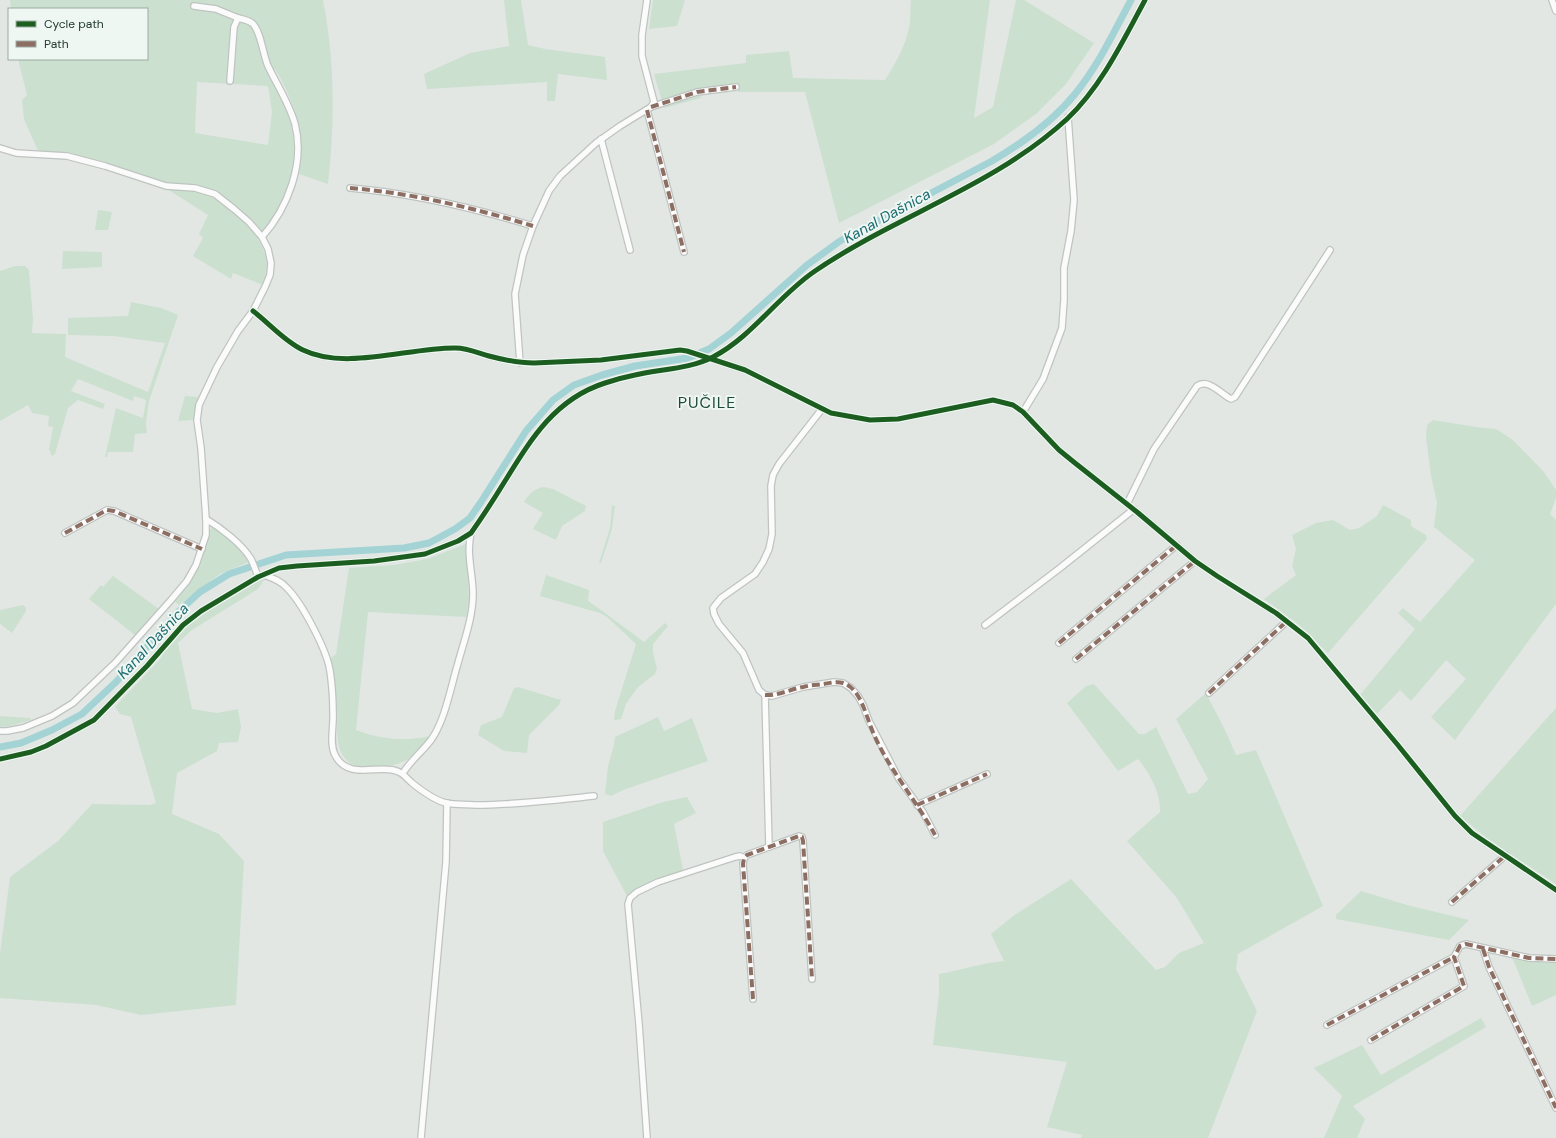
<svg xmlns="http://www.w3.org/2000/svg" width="1556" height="1138" viewBox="0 0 1556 1138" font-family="'DM Sans',sans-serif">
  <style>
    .green { fill: #cbe0cf; fill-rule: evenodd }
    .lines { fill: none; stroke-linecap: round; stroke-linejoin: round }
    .canal { stroke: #a3d3d5; stroke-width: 7 }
    .street-casing { stroke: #bfc4c1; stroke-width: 8 }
    .street { stroke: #fbfbfb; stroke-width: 5.5 }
    .quiet { stroke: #8d6e63; stroke-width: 4; stroke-dasharray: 8 4; stroke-linecap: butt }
    .cycleway-casing { stroke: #eff7f2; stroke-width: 8 }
    .cycleway { stroke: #1b5e20; stroke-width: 5 }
    .labels { text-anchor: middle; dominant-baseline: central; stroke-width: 4; stroke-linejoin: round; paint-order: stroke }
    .water-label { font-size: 15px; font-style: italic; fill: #1d6c73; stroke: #eff7f2 }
    .quarter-label { font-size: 16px; letter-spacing: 1px; fill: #1e4a3b; stroke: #eff7f2 }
  </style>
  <rect width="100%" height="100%" fill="#e2e7e4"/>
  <g class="green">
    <path d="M 10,0 L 323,0 C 335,60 335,123 328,184 L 299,174 C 306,137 294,100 275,69 L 272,81 C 280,95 287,108 291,124 C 300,162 287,211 257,237 C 267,255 270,264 263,285 L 233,273 L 231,279 L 193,256 L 203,238 L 199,234 L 208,215 L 167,189 L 169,185 L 70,153 L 38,151 L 24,119 L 22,100 L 27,95 L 18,59 L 147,59 L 147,9 L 11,9 ZM 197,82 L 268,86 L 272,112 L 268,145 L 195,133 Z"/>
    <polygon points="504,0 521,0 528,45 545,49 605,57 607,80 558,74 555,101 547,101 547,82 427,89 424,74 470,53 509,46"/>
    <polygon points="653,0 685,0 677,26 649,29"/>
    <path d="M 911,0 L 990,0 L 974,118 L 993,107 L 1016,0 L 1024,0 L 1094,43 L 1066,84 L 1036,114 L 994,144 L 839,223 L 805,92 L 738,92 L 737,85 L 699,89 L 701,98 L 664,108 L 654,74 L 746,63 L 746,55 L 789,51 L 793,78 L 885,80 C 895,64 905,47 909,28 C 911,19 910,9 911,0 Z"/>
    <polygon points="98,210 112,212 108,230 95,230"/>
    <polygon points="63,251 102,252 102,267 62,269"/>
    <polygon points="15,266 25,266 29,270 33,319 32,333 66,334 65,357 148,392 165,343 113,336 68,335 68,318 128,316 131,302 161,308 178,315 149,401 146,423 147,433 135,434 133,452 108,452 107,457 105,457 116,408 143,418 146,400 134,396 133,401 78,379 71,391 105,404 103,409 78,400 68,408 55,454 52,456 49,449 53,427 48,426 49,416 32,413 28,405 0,421 0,271"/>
    <polygon points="185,396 198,397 194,420 178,421"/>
    <polygon points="1433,420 1476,427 1496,429 1513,440 1544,472 1556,490 1556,498 1550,514 1556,520 1556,604 1455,740 1431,717 1466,679 1446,660 1411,701 1400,690 1377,714 1360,695 1415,629 1398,613 1403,608 1420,622 1475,560 1434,527 1437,503 1431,476 1426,437 1427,425"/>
    <path d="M 544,487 L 553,489 L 586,506 L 585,511 L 562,526 L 556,540 L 533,529 L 543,513 L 524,502 C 529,494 535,488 544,487 Z"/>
    <polygon points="612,505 615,506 612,529 601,563 599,563 610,528"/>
    <polygon points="1383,505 1411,520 1411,526 1426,535 1427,539 1328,653 1297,623 1264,599 1296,575 1292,566 1296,549 1292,535 1316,523 1333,520 1350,530 1359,528 1377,516"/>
    <path d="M 211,528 C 222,529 243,553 249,562 L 220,574 L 179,605 L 174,601 L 189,584 L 200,566 Z"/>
    <path d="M 466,544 L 469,599 L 466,617 L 368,612 L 356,730 C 379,739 406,742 430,736 C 420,753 404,766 384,766 C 375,767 359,768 351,764 C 347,761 343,757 341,752 C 335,739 338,724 337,710 C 336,693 333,676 330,659 L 336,654 L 349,568 L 394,565 L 427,559 Z"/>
    <polygon points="546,575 589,590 588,601 601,610 644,642 665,623 668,626 653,644 653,653 657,669 655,674 638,687 626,704 621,719 614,720 615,711 636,644 607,617 600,613 540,596"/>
    <polygon points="113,576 159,609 135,635 89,599 101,585 103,587"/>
    <polygon points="263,578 267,579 264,580 258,589 192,630 178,643 192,709 217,713 238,709 241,727 238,742 219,743 217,751 177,773 172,814 219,834 244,861 236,1005 141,1015 96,1005 0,998 0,953 10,877 58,841 92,804 150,805 156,803 131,717 120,714 115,707 161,658 163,653 193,620"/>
    <polygon points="23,605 26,608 26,611 12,633 0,624 0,610"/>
    <path d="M 1094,684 L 1139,734 L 1145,734 L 1156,727 L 1188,794 L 1197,792 L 1208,779 L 1176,719 L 1206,693 L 1226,732 L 1236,755 L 1256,750 L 1323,906 L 1238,954 L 1236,969 L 1257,1011 L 1208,1138 L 1081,1138 L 1082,1135 L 1047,1127 L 1067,1062 L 933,1045 L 939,994 L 939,974 C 961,970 982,963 1004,961 L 991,934 L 1013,916 L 1071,879 L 1156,970 L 1165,967 L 1179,953 L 1204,943 L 1177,898 L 1127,841 L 1160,812 C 1161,794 1150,773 1138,759 L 1118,771 L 1067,703 L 1086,686 Z"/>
    <polygon points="518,687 561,700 559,705 529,735 527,753 504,751 478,735 481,725 502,717 514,688"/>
    <polygon points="1556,708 1556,884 1488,839 1460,816"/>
    <polygon points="0,716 30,718 31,720 10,726 0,727"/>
    <polygon points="658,717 664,731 692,718 708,761 623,790 611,796 605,794 608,766 614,745 615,737"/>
    <polygon points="687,797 696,813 674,824 683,870 635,890 627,896 603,851 603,822 663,802"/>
    <polygon points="1361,891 1407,905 1469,920 1449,940 1336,919 1336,915"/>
    <polygon points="1512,957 1531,961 1556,962 1556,995 1532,1006"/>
    <polygon points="1481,1018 1486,1027 1353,1106 1365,1119 1357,1138 1324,1138 1342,1096 1314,1068 1362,1045 1381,1075"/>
  </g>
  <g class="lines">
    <path class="canal" d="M 0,747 L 21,743 L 52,730 L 82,714 L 116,682 L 178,612 L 200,592 L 229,574 L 286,555 L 404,548 L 429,543 L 455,529 L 470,518 L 481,502 L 526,431 L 553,400 L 574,385 L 602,375 L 635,366 L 688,358 L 709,349 L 731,333 L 807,265 L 840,241 L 992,161 C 1021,144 1054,120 1075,94 C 1098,66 1114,32 1131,0"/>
    <defs>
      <g id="street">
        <polyline points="647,0 642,35 642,56 654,102 651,107"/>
        <polyline points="1552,0 1556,11"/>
        <polyline points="194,6 216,9 238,18"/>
        <path d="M 230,81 L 234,27 L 238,18 C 242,19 248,20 252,23 C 261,31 263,55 268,66 C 277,85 289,103 295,124 C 305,163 288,208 262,237"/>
        <polyline points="647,110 684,252"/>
        <polyline points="601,139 630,250"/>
        <polyline points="0,148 16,153 67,156 105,166 166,186 195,188 215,194 234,209 249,222 262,237 268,249 271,263 270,275 265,287 253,311 238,331 217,367 199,405 197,420 201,448 206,519 206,535 196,565 187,581 171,600 115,663 73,703 52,716 23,728 7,731 0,731"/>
        <path d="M 350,188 C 412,193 474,208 533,226"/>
        <path d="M 253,311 C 269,323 284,341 303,350 C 346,371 410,347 456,348 C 467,348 478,353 489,356 C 504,360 518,363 534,363 L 601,360 L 680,350 L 687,351 L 745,370 L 831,413 L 870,420 L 898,419 L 993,400 L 1013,405 L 1023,412 L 1059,450 L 1075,463 L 1137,512 L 1195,561 L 1217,576 L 1276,613 L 1308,638 L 1397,744 L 1455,816 L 1472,833 L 1556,890"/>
        <polyline points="520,363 515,294 523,255 533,226 549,191 560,176 596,143 620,126 651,107 697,92 736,87"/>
        <polyline points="822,409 779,464 773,475 771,486 772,534 769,549 763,562 755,574 721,598 713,608 714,614 719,624 743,653 759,690 765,695 772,696 803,687 834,682 843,683 851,688 858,696 863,705 869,721 899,779 923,812 935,835"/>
        <polyline points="1023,412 1043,379 1062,328 1064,300 1064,268 1071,231 1074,200 1068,117"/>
        <path d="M 1127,504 L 1154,449 L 1197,386 C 1208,378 1221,394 1231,399 L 1235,397 L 1330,250"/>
        <path d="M 206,519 C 221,528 242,544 251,559 C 254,565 256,571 258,577"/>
        <polyline points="65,533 107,510 114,511 202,549"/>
        <path d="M 264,575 C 273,578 281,581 287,588 C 302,603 327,650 330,671 C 332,684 333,699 333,713 C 334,726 329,743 335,755 C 347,779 374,766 393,770 C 403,772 405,777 412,783 C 422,791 434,800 446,803 C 455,805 467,804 476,805 C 516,805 555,800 594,796"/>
        <polyline points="985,625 1060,568 1134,509"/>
        <polyline points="1059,643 1177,545"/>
        <polyline points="1076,659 1195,561"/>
        <polyline points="1209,693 1287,621"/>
        <polyline points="765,695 769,847"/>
        <path d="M 0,759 L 31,752 L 46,746 L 94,720 L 147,666 L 183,625 L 201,611 L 258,577 L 279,568 L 297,566 L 374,561 L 425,554 L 458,541 L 471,533 C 483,516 494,499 505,481 C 531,439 555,399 605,383 C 614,380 625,377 635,375 C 660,369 690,369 713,357 C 753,336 778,296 815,271 C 897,215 993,187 1067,119 C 1101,87 1123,41 1145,0"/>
        <path d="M 403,773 C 411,760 422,752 431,740 C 445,721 451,686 458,663 C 464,641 473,617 473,594 C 473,574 466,554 471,533"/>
        <polyline points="917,805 987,774"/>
        <polyline points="1452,902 1506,855"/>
        <polyline points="1483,949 1489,967 1556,1108"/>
        <polyline points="753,999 743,864 744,858 747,855 799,836 802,837 803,841 812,979"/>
        <polyline points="1327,1025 1454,957"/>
        <polyline points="1371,1040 1464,986 1454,957 1460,946 1466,944 1529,958 1556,959"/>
        <polyline points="421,1138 446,862 447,803"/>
        <polyline points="647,1138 639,1024 628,904 630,898 637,892 658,882 735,857 740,856 744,858"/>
      </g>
    </defs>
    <use href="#street" class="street-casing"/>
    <use href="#street" class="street"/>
    <g class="quiet">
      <polyline points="651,107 697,92 736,87"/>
      <polyline points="647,110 684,252"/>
      <path d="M 350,188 C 412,193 474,208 533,226"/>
      <polyline points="65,533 107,510 114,511 202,549"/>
      <polyline points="1059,643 1177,545"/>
      <polyline points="1076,659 1195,561"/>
      <polyline points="1209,693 1287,621"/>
      <path d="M 765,695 C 778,696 791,689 803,687 C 810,685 817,685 824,684 C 830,683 837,681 843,683 C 858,688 863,706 868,719 C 882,762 914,796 935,835"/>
      <polyline points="917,805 987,774"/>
      <polyline points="1452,902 1506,855"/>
      <polyline points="1483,949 1489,967 1556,1108"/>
      <polyline points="753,999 743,864 744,858 747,855 799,836 802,837 803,841 812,979"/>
      <polyline points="1327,1025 1454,957"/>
      <polyline points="1371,1040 1464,986 1454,957 1460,946 1466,944 1529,958 1556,959"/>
    </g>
    <defs>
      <g id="cycleway">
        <path d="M 253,311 C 269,323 284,341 303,350 C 346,371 410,347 456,348 C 467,348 478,353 489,356 C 504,360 518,363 534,363 L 601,360 L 680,350 L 687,351 L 745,370 L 831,413 L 870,420 L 898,419 L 993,400 L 1013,405 L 1023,412 L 1059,450 L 1075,463 L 1137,512 L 1195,561 L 1217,576 L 1276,613 L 1308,638 L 1397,744 L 1455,816 L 1472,833 L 1556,890"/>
        <path d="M 0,759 L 31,752 L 46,746 L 94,720 L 147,666 L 183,625 L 201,611 L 258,577 L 279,568 L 297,566 L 374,561 L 425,554 L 458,541 L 471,533 C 483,516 494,499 505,481 C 531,439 555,399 605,383 C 614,380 625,377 635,375 C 660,369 690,369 713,357 C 753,336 778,296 815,271 C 897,215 993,187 1067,119 C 1101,87 1123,41 1145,0"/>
      </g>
    </defs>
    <use href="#cycleway" class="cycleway-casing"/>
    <use href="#cycleway" class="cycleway"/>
  </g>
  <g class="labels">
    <g class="water-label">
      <text transform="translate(887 216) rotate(-29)">Kanal Dašnica</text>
      <text transform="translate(153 641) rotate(-47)">Kanal Dašnica</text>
    </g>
    <g class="quarter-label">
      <text x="707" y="402">PUČILE</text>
    </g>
  </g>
  <rect x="8" y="8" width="140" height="52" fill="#eff7f2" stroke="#9daba4"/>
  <rect x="16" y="21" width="20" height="6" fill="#1b5e20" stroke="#9daba4"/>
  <text x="44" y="28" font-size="12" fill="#213930">Cycle path</text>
  <rect x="16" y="41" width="20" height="6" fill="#8d6e63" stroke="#9daba4"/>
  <text x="44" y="48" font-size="12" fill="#213930">Path</text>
</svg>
